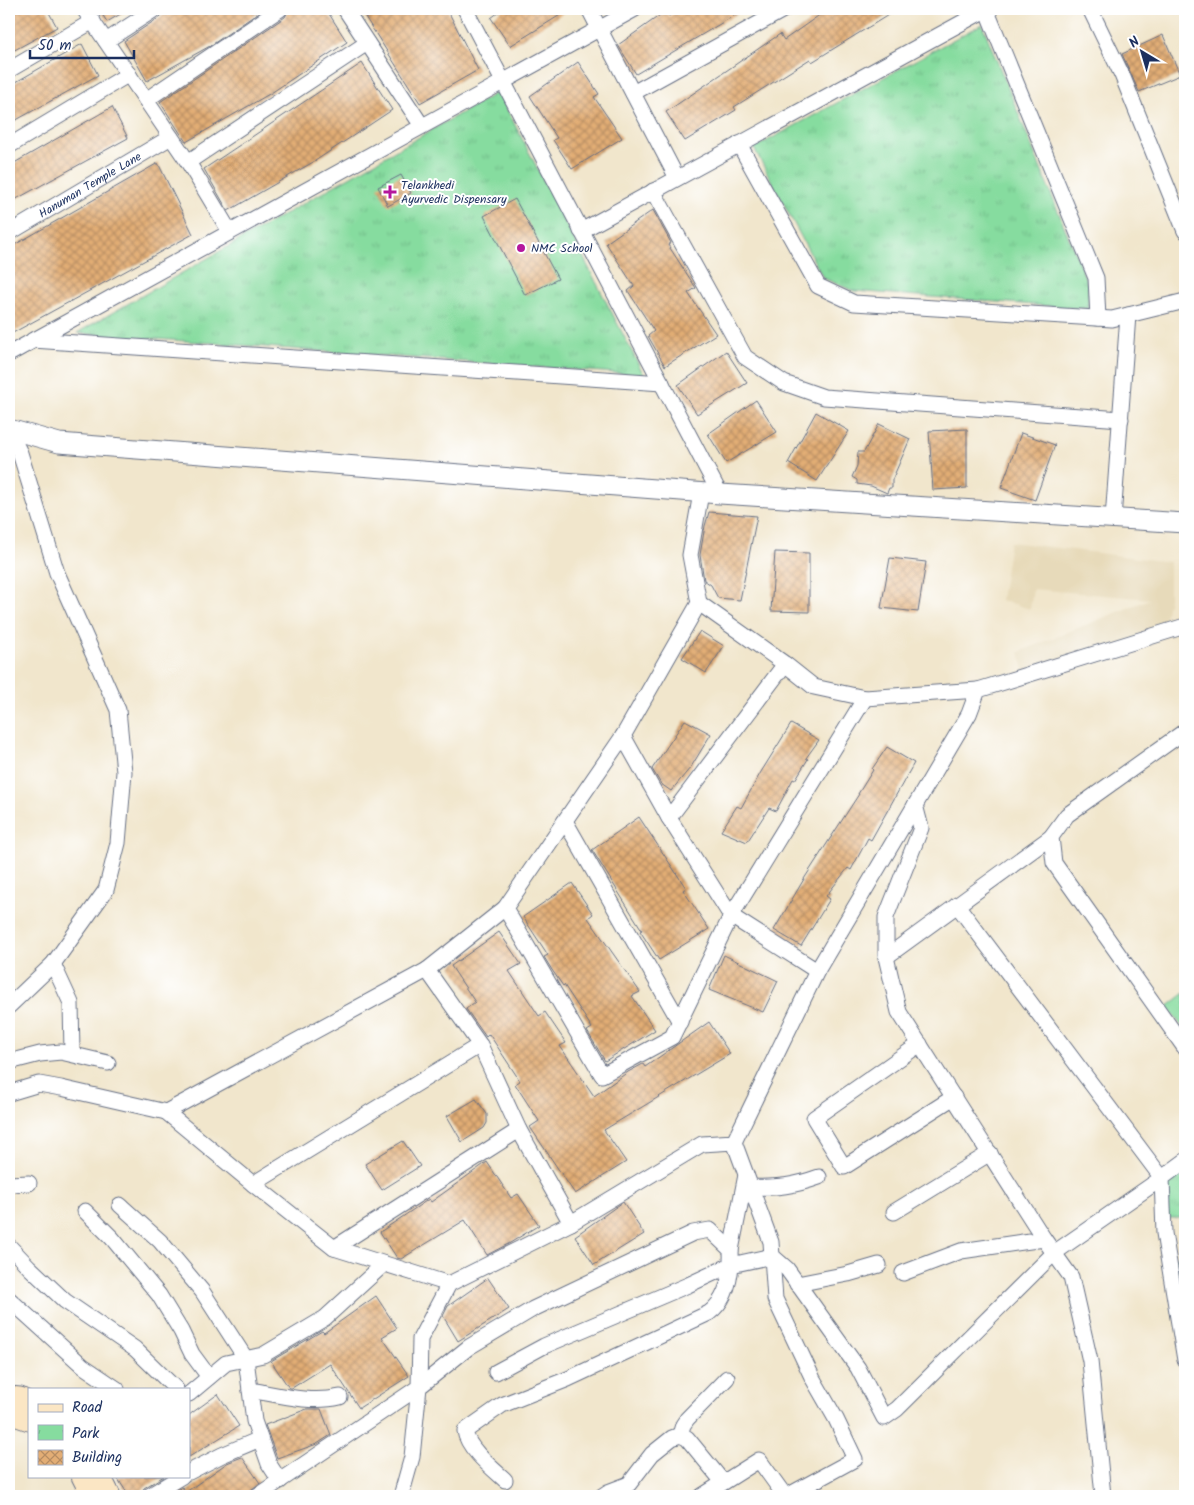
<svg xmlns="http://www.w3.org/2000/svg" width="1194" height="1505" viewBox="0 0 1194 1505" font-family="Kalam,sans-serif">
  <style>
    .built { fill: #e7daba }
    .park { fill: url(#park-tufts); stroke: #50867e }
    .garden { fill: #86dc9f; stroke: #50867e }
    .building { fill: url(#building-cross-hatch) }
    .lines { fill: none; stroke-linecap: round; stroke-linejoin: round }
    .minor-casing { stroke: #666f84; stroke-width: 17 }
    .tertiary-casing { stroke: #666f84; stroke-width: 21 }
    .secondary-casing { stroke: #666f84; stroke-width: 23 }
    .minor { stroke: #fff; stroke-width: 15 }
    .tertiary { stroke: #fff; stroke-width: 19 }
    .secondary { stroke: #fbe6c4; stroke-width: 21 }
    .poi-dot { fill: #b5179e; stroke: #fff; stroke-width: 2 }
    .labels { text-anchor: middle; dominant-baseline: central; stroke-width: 4; stroke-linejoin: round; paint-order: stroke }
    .street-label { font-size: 12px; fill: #1b2f5e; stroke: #fff }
    .poi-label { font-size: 12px; fill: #1b2f5e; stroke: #fff; text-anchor: start }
  </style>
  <defs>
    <pattern id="park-tufts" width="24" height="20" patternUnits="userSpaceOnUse" patternTransform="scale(1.25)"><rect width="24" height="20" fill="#86dc9f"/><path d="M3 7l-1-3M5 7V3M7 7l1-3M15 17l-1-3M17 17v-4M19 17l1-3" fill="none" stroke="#73bd8b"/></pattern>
    <pattern id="building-cross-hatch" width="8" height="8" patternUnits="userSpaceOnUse" patternTransform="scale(1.25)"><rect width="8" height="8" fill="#e2ad75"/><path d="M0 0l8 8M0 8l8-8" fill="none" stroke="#b68d63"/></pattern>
  </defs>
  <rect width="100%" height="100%" fill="#fff"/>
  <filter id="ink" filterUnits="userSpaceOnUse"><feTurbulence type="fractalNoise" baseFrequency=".02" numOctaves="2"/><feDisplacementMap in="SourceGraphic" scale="10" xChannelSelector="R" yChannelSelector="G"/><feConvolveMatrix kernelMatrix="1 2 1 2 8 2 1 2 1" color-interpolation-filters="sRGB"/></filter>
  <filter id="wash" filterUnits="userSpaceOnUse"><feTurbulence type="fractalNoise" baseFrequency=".0096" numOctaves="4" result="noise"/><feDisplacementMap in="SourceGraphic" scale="20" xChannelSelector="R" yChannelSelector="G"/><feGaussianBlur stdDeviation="1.12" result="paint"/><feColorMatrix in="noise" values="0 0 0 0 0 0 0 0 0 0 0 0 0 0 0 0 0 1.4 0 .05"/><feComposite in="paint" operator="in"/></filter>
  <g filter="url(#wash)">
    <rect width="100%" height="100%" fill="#f1e6cc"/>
    <polygon class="built" points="1010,542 1169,562 1169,598 1163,628 1027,680 1019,652 1150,599 1033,589 1030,609 1001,600"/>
    <g class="park">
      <polygon points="982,24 1088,285 1088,309 854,291 823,278 754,148"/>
      <polygon points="498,92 644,375 77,333"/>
      <polygon points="1185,1166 1185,1218 1168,1218 1167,1181"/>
      <polygon points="1185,1256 1185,1335 1176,1257"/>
    </g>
    <polygon class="garden" points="1185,993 1185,1030 1167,1007"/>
    <g id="blocks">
      <g class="building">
        <polygon points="19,9 47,9 57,27 9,53 9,14"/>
        <polygon points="99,9 129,9 107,22"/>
        <polygon points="168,9 264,9 210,46 147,81 124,41 160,17"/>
        <polygon points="289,9 326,9 347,42 271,93 186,142 160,102 285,17"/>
        <polygon points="360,9 447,9 478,70 420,103"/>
        <polygon points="503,9 570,9 510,46 491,18"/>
        <polygon points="679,9 745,9 636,74 618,45 666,11 669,16"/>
        <polygon points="828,9 898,9 812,62 810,59 734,107 736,110 685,141 666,112 780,34 784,40"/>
        <polygon points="1163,35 1180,75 1139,92 1122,54"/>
        <polygon points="82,44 98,75 9,124 9,86"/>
        <polygon points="578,62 599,94 594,97 622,138 572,169 553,140 557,138 530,96"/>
        <polygon points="362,63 392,110 315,161 228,211 204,169"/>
        <polygon points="112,107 128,138 9,203 9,166"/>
        <polygon points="158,163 193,234 9,335 9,248"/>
        <polygon points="401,175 411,193 388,206 378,187"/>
        <polygon points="515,199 558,279 525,295 484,216"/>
        <polygon points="653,210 671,243 668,245 696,288 688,293 716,334 665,366 648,336 654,331 628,291 634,286 606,243"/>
        <polygon points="726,351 747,383 697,414 678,385"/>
        <polygon points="756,400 777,432 726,463 708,434"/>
        <polygon points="816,412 849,431 817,481 788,463"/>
        <polygon points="879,424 910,439 892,480 892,488 889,488 887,493 871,486 857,484 857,480 852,477 857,466 858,452 864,452"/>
        <polygon points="967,429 967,488 933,490 929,431"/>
        <polygon points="1021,433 1055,445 1035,500 1001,488"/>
        <polygon points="709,512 757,516 740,600 718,598 711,585 704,580 700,555 705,526"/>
        <polygon points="775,552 809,553 809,612 771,611"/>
        <polygon points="890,558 926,562 918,612 881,608"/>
        <polygon points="700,631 724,646 706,673 682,658"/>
        <polygon points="685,720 711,734 691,767 671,791 661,784 652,769"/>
        <polygon points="791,724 819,740 806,758 808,759 795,780 793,779 776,811 769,808 747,842 721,831 737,806 741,808 761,772"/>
        <polygon points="887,747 914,763 871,840 868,838 851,870 848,868 826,896 830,899 801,946 774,930 804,879 859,794 858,794 873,770 872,769"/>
        <polygon points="639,817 686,888 683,890 709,929 659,960 640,931 642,930 592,850"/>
        <polygon points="572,883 593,914 588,918 640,992 632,996 655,1030 605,1061 587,1031 592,1028 564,985 563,986 552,970 544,957 548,955 523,917"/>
        <polygon points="499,932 521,964 509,971 539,1016 545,1012 566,1043 560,1046 594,1096 628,1072 643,1064 645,1067 709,1022 730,1054 604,1130 626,1162 575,1194 530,1127 539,1121 515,1084 520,1081 489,1034 486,1037 466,1009 475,1002 451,966"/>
        <polygon points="724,955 778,981 763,1012 709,990"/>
        <polygon points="476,1099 487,1114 487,1123 484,1128 462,1142 447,1116"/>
        <polygon points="403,1141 420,1166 382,1190 365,1164"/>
        <polygon points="487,1162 511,1198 518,1194 539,1225 510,1243 487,1255 465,1220 401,1259 397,1258 380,1232 429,1199 431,1202"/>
        <polygon points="623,1202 644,1234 594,1265 575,1236"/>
        <polygon points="488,1278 509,1309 458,1341 443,1316 448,1306"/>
        <polygon points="376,1296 397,1328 382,1337 409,1376 359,1408 330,1364 292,1388 289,1388 271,1361 322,1331 324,1333"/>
        <polygon points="218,1394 239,1426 189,1457 189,1415"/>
        <polygon points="307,1409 321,1409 331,1435 317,1444 277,1458 265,1425"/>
        <polygon points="242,1457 260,1483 243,1496 167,1496 182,1487 186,1492 227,1463"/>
        <polygon points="116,1476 164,1476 144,1488 140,1496 129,1496"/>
      </g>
    </g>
  </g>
  <g filter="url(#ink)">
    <use href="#blocks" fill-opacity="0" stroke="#666f84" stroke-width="1"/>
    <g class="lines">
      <defs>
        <g id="minor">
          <polyline points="84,9 188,162 230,232"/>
          <polyline points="345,9 422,126"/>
          <polyline points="465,9 720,494"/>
          <polyline points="589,9 677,178"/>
          <polyline points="986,9 1096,278 1098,318"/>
          <polyline points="1090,9 1122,75 1185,231"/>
          <polyline points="106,41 155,9"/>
          <polyline points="9,70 93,21"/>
          <polyline points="633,93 785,9"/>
          <polyline points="146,100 280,9"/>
          <polyline points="739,144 818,286 854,303 1112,319 1185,301"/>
          <polyline points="9,146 129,74"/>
          <polyline points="188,162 367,43"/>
          <polyline points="653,191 745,357 784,383 824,397 1121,419"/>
          <polyline points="581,231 987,9"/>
          <path id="s1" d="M 9,233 L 171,137"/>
          <polyline points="33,340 662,383"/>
          <polyline points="9,354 635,9"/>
          <polyline points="9,430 20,453 57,573 118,710 124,772 118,843 106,890 53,964 9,1006"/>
          <polyline points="701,493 690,555 699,603 623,736 505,908 602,1075 672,1037 731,916 669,818 785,664 814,687 865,698 978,690"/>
          <polyline points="1113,519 1128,315"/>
          <polyline points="699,603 785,664"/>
          <polyline points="1185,731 1067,815 1051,837 1054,863 1185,1048"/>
          <polyline points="623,736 669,818"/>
          <polyline points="915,805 921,828 886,917 886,957 899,1012 1044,1239 1071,1277 1090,1361 1103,1496"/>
          <polyline points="565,821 680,1022"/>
          <polyline points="505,908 427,970 480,1045 519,1130 571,1223"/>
          <polyline points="886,957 1051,837"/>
          <polyline points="53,964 71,1003 72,1053"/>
          <polyline points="817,971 731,916 865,698"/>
          <polyline points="920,1044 814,1118 844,1167 954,1097"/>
          <polyline points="9,1062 40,1054 61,1052 108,1063"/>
          <polyline points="9,1093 39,1084 61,1088 166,1112"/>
          <polyline points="734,1142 771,1242 775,1299 813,1379 836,1419 855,1459 787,1496"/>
          <polyline points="1185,1161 1162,1178 1164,1233 1185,1360"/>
          <polyline points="9,1184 29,1183"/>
          <polyline points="253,1184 166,1112 427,970"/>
          <path d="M 751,1187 C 777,1188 794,1186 819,1177"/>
          <polyline points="120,1205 160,1241 202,1291 246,1359 254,1421 269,1464 280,1481"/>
          <polyline points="85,1211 112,1238 159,1295 181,1331 192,1354 209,1377"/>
          <polyline points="894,1212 990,1153"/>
          <polyline points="9,1246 29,1267 65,1301 135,1349 176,1389"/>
          <polyline points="334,1248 519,1130"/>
          <polyline points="731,1250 746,1175"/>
          <polyline points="903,1273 961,1251 1044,1239"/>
          <polyline points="449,1284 334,1248 253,1184 480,1045"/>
          <polyline points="797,1284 848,1274 879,1265"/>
          <polyline points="9,1299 83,1366 117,1389"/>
          <polyline points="496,1372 544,1346 688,1285 731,1265 772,1256 787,1269 858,1368 884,1418 897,1409 1054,1253 1162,1178 957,905"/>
          <path d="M 250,1390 C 279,1395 311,1404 340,1397"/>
          <polyline points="189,1394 226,1363 263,1355 325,1318 384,1264"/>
          <polyline points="680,1435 683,1425 687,1419 727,1378"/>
          <polyline points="189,1472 222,1455 260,1439"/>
          <polyline points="149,1496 182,1476"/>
          <polyline points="257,1496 419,1387 420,1339 449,1284 571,1223 702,1144 734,1142 817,971 969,714 978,690 1185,626"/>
          <path d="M 401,1496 L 412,1457 L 419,1387 L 469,1347 L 533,1309 L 693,1233 L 710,1230 L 731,1250 C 732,1273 729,1298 709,1313 L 568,1379 L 502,1405 L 465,1431 C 467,1448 493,1469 505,1480"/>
          <polyline points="602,1496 608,1492 629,1484 652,1454 672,1438 680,1435 687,1438 723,1482"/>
          <polyline points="702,1496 759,1460 785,1496"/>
        </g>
        <polyline id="tertiary" points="9,429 59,443 720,494 1185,523"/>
        <g id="secondary">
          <polyline points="9,1397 20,1398 29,1403"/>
          <polyline points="9,1413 29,1420"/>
          <polyline points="82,1476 92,1496"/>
          <polyline points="100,1476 110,1496"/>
        </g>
      </defs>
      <use href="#minor" class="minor-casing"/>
      <use href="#tertiary" class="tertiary-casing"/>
      <use href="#secondary" class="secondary-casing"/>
      <use href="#minor" class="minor"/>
      <use href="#tertiary" class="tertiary"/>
      <use href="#secondary" class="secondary"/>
    </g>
  </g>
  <g class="poi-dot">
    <path d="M387.5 184.5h5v5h5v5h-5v5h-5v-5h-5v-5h5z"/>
    <circle cx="521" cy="248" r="5"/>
  </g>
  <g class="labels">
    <g class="street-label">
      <text stroke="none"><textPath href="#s1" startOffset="94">Hanuman Temple Lane</textPath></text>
    </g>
    <g class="poi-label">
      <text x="401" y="185">Telankhedi<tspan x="401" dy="14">Ayurvedic Dispensary</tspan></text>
      <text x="531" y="248">NMC School</text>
    </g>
  </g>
  <rect width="1194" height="1505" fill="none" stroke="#fff" stroke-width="30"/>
  <rect x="28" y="1388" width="162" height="90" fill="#ffffff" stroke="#a4acbf"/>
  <rect x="38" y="1404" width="25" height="8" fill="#fbe6c4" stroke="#a4acbf"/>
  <text x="72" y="1412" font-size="15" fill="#1b2f5e">Road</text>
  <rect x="38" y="1425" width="25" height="15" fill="url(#park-tufts)" stroke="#a4acbf"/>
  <text x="72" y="1438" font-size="15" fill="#1b2f5e">Park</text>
  <rect x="38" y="1450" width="25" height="15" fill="url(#building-cross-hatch)" stroke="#a4acbf"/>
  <text x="72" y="1462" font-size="15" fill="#1b2f5e">Building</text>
  <g transform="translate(1142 52) rotate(322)" stroke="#ffffff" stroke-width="4" paint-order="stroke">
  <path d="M0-4L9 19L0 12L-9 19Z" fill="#1b2f5e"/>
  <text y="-8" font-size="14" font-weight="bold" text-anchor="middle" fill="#1b2f5e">N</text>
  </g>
  <path d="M30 50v8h104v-8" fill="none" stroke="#1b2f5e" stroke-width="2.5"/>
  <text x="38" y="50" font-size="15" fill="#1b2f5e" stroke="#ffffff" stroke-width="4" paint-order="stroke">50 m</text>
</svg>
